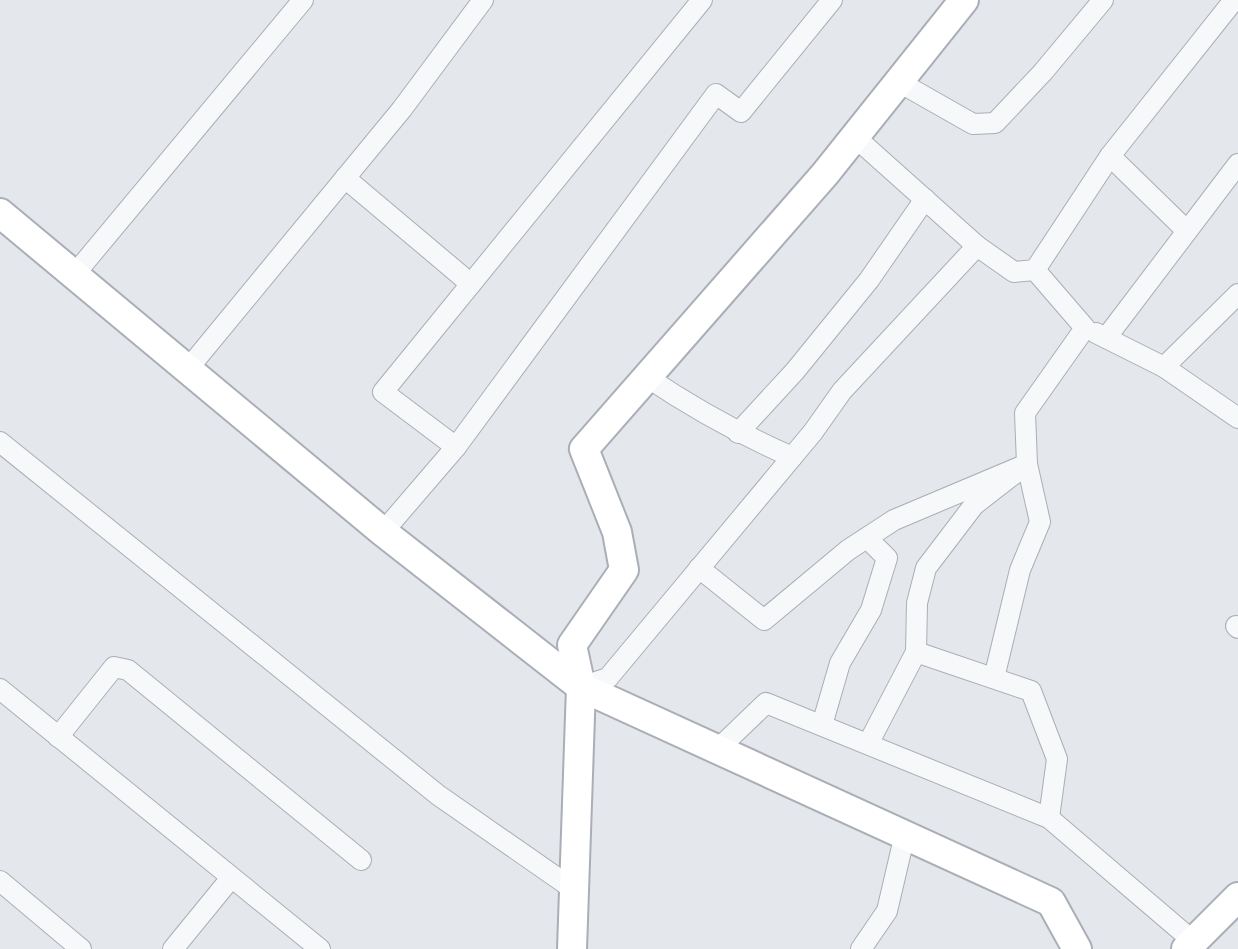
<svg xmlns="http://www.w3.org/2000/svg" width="1238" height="949" viewBox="0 0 1238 949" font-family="Overpass,sans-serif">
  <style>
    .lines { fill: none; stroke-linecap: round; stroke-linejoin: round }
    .street-casing { stroke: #a9aeb7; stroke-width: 22 }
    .secondary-casing { stroke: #a9aeb7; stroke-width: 32 }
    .street { stroke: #f7f8fa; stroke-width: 20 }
    .secondary { stroke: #fff; stroke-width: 28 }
  </style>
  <rect width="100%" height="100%" fill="#e4e7ec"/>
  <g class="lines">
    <defs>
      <g id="street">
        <polyline points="899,82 973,124 995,123 1043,72 1103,0"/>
        <polyline points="855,137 977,246"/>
        <polyline points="1110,156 1187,231"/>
        <polyline points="345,178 471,284"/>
        <polyline points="74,275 303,0"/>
        <polyline points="1096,333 1164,367 1238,294"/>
        <polyline points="1106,338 1238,164"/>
        <polyline points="1164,367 1238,418"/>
        <polyline points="187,370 402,109 483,0"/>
        <path d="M 647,377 C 694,409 740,434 792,457"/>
        <polyline points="738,433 795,371 869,280 925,199"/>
        <polyline points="0,442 438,795 576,891"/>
        <polyline points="456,447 383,392 702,0"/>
        <polyline points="383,532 456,447 716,94 741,112 832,0"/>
        <polyline points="699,568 764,620 848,550 894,520 1027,464 1040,522 1020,570 994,678"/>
        <polyline points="1236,626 1238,628"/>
        <polyline points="916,652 917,603 926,568 974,505 1027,464 1025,413 1085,328 1035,270"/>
        <polyline points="581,687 608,678 813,432 842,391 977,246 1014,272 1035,270 1110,156 1234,0"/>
        <polyline points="0,689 320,949"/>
        <polyline points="822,725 840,663 871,610 887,558 867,538"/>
        <polyline points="58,737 114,667 128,670 361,860"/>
        <polyline points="868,744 916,652 1031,691 1057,759 1049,818"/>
        <polyline points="718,749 766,703 1049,818 1193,941"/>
        <polyline points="0,881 81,949"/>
        <polyline points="173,949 231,878"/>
        <polyline points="861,949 887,911 905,834"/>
      </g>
      <g id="secondary">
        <polyline points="0,213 383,532 581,687 1051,902 1077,949"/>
        <polyline points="572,949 581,687 572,645 624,570 617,532 584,449 825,174 964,0"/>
        <polyline points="1186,949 1238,897"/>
      </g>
    </defs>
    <use href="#street" class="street-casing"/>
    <use href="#secondary" class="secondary-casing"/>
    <use href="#street" class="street"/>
    <use href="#secondary" class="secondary"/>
  </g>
</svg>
